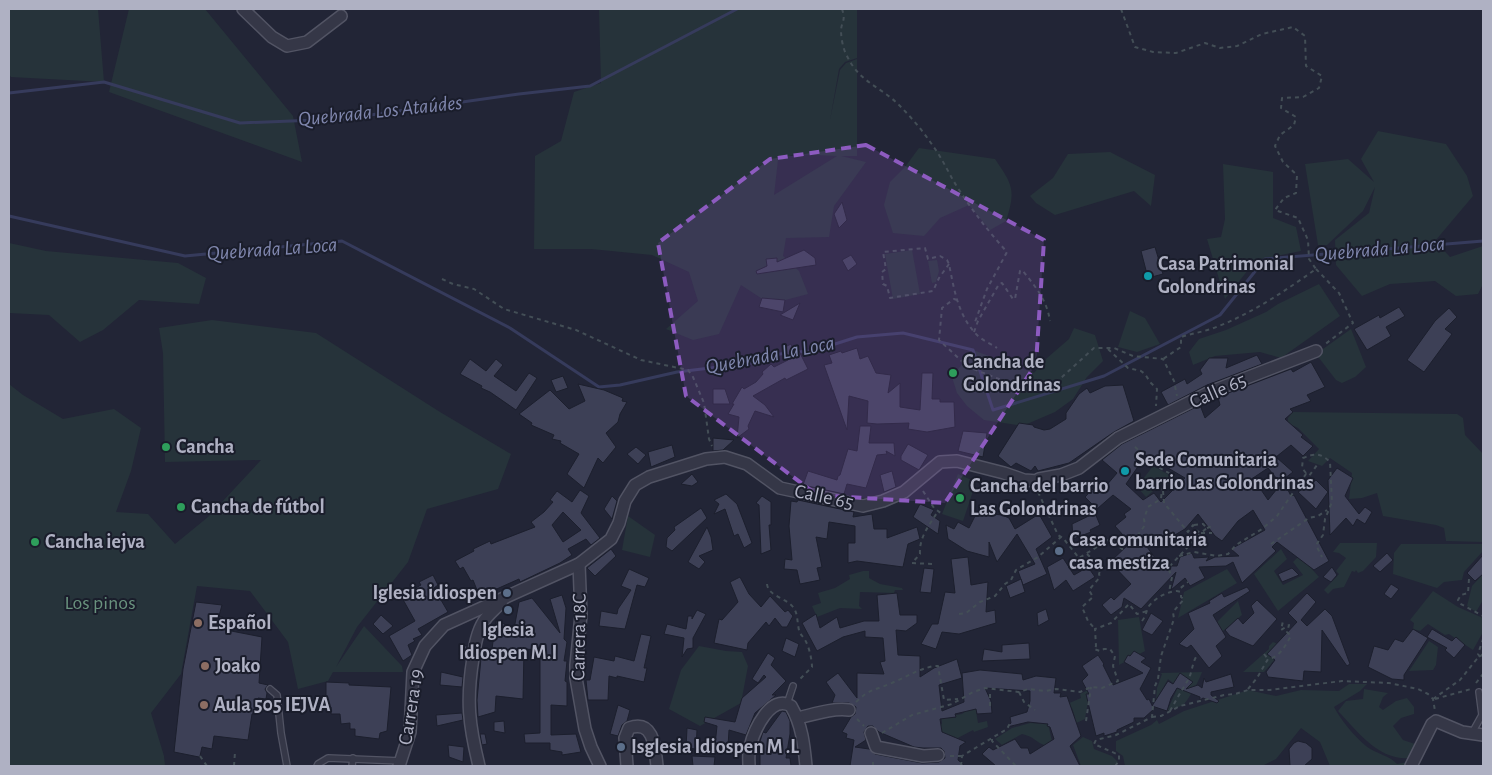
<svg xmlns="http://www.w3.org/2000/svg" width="1492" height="775" viewBox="0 0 1492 775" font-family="'Alegreya Sans',sans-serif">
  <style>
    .green { fill: #26333a; fill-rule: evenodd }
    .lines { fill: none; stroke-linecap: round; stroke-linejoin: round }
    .stream { stroke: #363b5c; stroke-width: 3 }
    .building { fill: #3d4056; stroke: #1c1f2d; fill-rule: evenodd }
    .service-casing { stroke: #525464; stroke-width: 8 }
    .minor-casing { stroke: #525464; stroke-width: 14 }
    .path { stroke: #434e56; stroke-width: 2; stroke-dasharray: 4 4; stroke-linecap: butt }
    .service { stroke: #353747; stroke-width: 5.5 }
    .minor { stroke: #353747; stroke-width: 11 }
    .marked { fill: #8d5bc0; fill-opacity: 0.2; stroke: #8d5bc0; stroke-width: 4; stroke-dasharray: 10 6; stroke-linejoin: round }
    .culture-dot { fill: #0f9aa8; stroke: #1a1d2b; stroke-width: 2 }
    .leisure-dot { fill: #2e9e5b; stroke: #1a1d2b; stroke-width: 2 }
    .service-dot { fill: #5c6f8a; stroke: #1a1d2b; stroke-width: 2 }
    .education-dot { fill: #8d6e63; stroke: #1a1d2b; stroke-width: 2 }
    .labels { text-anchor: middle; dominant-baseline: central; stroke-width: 4; stroke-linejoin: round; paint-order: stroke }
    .poi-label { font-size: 20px; font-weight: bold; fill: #afb1c3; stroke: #1a1d2b; text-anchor: start }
    .street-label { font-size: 20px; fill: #afb1c3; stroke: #1a1d2b }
    .park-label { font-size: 20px; fill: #69927e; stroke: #1a1d2b }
    .water-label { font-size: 21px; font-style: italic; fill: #8087ae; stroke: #1a1d2b }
  </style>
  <rect width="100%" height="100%" fill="#222536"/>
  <g class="green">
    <polygon points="9,9 98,9 104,82 11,77 9,74"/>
    <polygon points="129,9 205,9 293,116 302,162 109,92"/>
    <path d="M 599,9 L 857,9 L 857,58 L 845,62 L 839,69 L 830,120 L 840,70 L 846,63 L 857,59 L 857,156 L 841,156 L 866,162 L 834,206 L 829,237 L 786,238 L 783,256 L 799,271 L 808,294 L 770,304 L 741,285 L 719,334 L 693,340 L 666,329 L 698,301 L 689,272 L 652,255 L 591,249 L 534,249 L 535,156 L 561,141 L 574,92 L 601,83 ZM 794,154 L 837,156 L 774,195 L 778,160 L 783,160 Z"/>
    <polygon points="1378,131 1446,144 1467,176 1473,196 1435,241 1450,257 1483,246 1483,284 1478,294 1456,296 1435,281 1390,284 1362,296 1336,265 1335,240 1369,213 1375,187 1363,211 1327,245 1318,245 1305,164 1348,159 1374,182 1361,159"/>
    <path d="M 919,148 L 995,159 C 1013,185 1016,191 1006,221 L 990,230 L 969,205 L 940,218 L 924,236 L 893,233 L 884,205 L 890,182 L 905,167 Z"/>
    <polygon points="1110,152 1155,175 1151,206 1134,191 1055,215 1036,203 1030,196 1053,178 1068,154"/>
    <polygon points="1223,164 1273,172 1273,218 1296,227 1301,251 1256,260 1225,299 1207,239 1221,237 1225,219"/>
    <polygon points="9,243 46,251 178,263 206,278 199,304 139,300 103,330 80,342 49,315 9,313"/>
    <polygon points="912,250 920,294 893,299 885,254"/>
    <polygon points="937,260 939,271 936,282 932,283 928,261"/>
    <polygon points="1319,284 1340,316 1281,358 1260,352 1215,356 1193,365 1189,352 1199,339 1226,330 1266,312 1278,304"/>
    <polygon points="1130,311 1145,318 1160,344 1137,352 1118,347"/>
    <polygon points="212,320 316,333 440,412 511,454 498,489 427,509 408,562 357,627 336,667 364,626 402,666 403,672 333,672 328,681 298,689 288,642 250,591 197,586 181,674 151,713 164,756 165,766 9,766 9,384 23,395 63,419 114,409 141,428 131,471 116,512 148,514 175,544 208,517 261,460 165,462 163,353 159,328"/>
    <polygon points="1074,328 1095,335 1103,361 1087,377 1073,399 1055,412 1027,424 1017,425 984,420 967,406 957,393 952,377 973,350 1034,373 1047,358 1069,339"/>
    <polygon points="1351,329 1366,367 1355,377 1342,383 1336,380 1316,354"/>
    <polygon points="1293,412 1457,414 1463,418 1465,435 1483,454 1483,542 1446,541 1444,528 1436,525 1383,516 1377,493 1362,498 1349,499 1352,473 1330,458 1322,466 1308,461 1319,449 1298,428 1288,423 1288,418"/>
    <polygon points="1153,466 1171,476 1146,497 1137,487"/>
    <polygon points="958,474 976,482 963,521 942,514"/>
    <polygon points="628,516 655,535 650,557 622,550"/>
    <polygon points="1340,543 1377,543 1376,557 1363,571 1358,573 1356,570 1355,572 1352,571 1344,587 1333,589 1328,594 1324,590 1339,574 1336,571 1346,558 1339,553 1333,552"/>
    <polygon points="1401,544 1483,544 1483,551 1464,572 1462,580 1444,582 1437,588 1393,574 1394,553"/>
    <polygon points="1281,549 1287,559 1274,571 1283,585 1303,575 1293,562 1303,552 1303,559 1319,577 1278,611 1254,574"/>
    <polygon points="1227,569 1237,583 1178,618 1184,592"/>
    <polygon points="863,571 869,571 869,578 880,584 902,588 903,590 895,590 894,593 860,592 859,606 862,609 840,608 817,617 812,606 821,603 818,593 835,588 850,579 849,575"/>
    <polygon points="1483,574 1483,600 1476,612 1467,606 1472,586"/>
    <polygon points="1433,591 1458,607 1483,618 1483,632 1473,650 1449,634 1445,635 1428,624 1420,631 1413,629 1414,623 1410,620"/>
    <polygon points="1238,601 1242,615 1223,631 1212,627"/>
    <polygon points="1139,617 1145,651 1119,665 1118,620"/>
    <polygon points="1429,641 1438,647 1436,665 1433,670 1409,671"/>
    <polygon points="1273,642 1283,646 1276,658 1264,672 1243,672 1269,649 1269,646"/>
    <polygon points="699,646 726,651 742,652 748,666 741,703 700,726 669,709 681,670"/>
    <path d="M 1202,672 C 1200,679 1188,701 1183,705 C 1178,708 1171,708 1167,711 L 1178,687 L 1168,679 L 1156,701 L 1157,688 L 1162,674 L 1160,673 Z"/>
    <path d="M 1349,684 L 1367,684 L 1360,691 L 1334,707 C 1341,720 1354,736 1366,746 C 1376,754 1389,755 1397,764 L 1408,762 L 1407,766 L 1330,766 L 1320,742 L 1301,728 L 1276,759 L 1262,766 L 1125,766 L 1123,756 L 1116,751 L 1116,741 L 1151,725 L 1157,720 L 1159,724 L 1184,711 L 1248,690 L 1276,696 L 1301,690 L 1339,691 Z"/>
    <polygon points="1090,689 1085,719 1072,725 1070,718 1075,717 1072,708 1068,706 1067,704 1081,698 1080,694"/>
    <path d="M 1364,689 L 1388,693 L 1383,697 L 1379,707 L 1383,710 L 1396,701 L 1407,698 L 1414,707 L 1414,714 L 1401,718 L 1393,726 L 1403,740 L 1418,745 L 1410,758 C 1379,761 1358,732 1338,711 L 1346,701 L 1363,699 Z"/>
    <polygon points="974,704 978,709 976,711 978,723 987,721 988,727 974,732 973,730 954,740 955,737 929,728 942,724 941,711 944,710 947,718 955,718 956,715 962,714"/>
    <path d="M 1030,723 L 1048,724 L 1052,741 L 1045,749 L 1044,745 C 1034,741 1035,737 1022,734 L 1002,745 L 995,739 L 1012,728 Z"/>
    <polygon points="1083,737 1092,741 1094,749 1112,756 1118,762 1113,766 1081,766 1073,745"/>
  </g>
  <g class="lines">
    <g class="stream">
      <polyline points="9,93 104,82 240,123 342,119 519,94 590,86 737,9"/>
      <polyline points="9,216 185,256 342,241 510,328 599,387 620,385 677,372 752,363 780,354 787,353"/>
      <polyline points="796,352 813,351 857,337 903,333 973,350 993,410 1104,376 1220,315 1265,259 1483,241"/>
    </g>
  </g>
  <g class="building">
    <polygon points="842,202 847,220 839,228 834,214"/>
    <polygon points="1155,247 1163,274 1148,278 1141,251"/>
    <polygon points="804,250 815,258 816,265 757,274 756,271 767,266 766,259 777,258 777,262"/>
    <polygon points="851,255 857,264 848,271 842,260"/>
    <polygon points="762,298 785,300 783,312 759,307"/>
    <polygon points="800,303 793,320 780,315"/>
    <polygon points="1399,307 1405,316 1386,327 1391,336 1367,350 1354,329 1379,315 1380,318"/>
    <polygon points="1449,308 1457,317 1445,329 1452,334 1424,372 1407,360 1435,321"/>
    <polygon points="791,344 793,349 797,347 808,369 786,380 785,378 753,396 765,405 774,417 755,411 748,426 749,429 737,438 739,417 728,414 734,404 732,404 742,387 744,389 756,382 763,374 762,372 771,364 774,367 788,360 783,348"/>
    <polygon points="857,348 860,359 868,356 876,373 891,375 888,393 900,383 900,407 920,410 922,373 933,373 932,399 940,399 940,402 954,402 955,427 927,432 908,429 909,423 877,424 867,423 868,401 849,396 847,430 824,365 832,363 829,355 841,351 842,353"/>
    <polygon points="1257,355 1262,364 1207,385 1168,405 1161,392 1185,379 1187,384 1202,374 1200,370 1209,358 1228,358 1226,368"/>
    <polygon points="470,359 486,371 496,359 503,365 494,376 516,391 529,373 537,378 516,410 490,392 481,388 482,386 460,374"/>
    <path d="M 1311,362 L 1325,387 L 1307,395 L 1311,401 L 1290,409 L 1293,412 L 1285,419 L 1303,435 L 1301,437 L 1313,446 L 1303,456 L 1291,445 L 1276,457 L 1293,472 L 1285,478 L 1291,489 L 1288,490 L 1291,496 L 1294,495 L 1329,561 L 1314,570 L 1277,542 L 1272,547 L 1276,551 L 1242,583 L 1233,562 L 1226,566 L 1199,567 L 1205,578 L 1190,586 L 1185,578 L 1171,590 L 1176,572 L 1141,609 L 1124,598 L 1122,607 L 1111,615 L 1102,605 L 1111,597 L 1114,600 L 1131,584 L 1110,562 L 1130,543 L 1115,526 L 1126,517 L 1124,514 L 1131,509 L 1113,495 L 1097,509 L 1085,497 L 1094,488 L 1100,493 L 1117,473 L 1102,460 L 1122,444 L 1200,405 L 1205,418 L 1220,405 L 1218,397 L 1291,369 L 1293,372 ZM 1146,455 L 1185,478 L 1161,502 L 1154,493 L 1143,500 L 1126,484 ZM 1268,468 L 1281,484 L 1268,500 L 1253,478 ZM 1253,510 L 1265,530 L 1231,549 L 1239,556 L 1215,557 L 1206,561 L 1209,557 L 1194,558 L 1192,553 L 1180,557 L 1177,566 L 1161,566 L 1147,547 L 1166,534 L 1168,539 L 1185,529 L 1198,514 L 1215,536 L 1222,541 L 1238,521 Z"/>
    <polygon points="563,376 568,388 556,392 551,380"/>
    <polygon points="578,384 604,390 623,398 622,401 627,402 620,414 618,422 606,433 616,447 603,463 598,458 584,488 567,474 579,454 560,443 561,441 552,439 554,435 531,425 532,423 519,414 550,390 569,409 585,401"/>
    <polygon points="1123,385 1134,421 1114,432 1069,463 1038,471 1035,466 1031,471 1016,463 1011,467 998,456 1019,423 1033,425 1034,427 1044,430 1050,429 1066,419 1066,413 1079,394 1087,388 1090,393 1105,386"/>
    <polygon points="713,389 725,389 730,404 713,404"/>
    <polygon points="860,426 871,426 869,443 894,443 895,456 886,451 887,454 877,455 866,488 847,484 844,494 803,485 808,471 837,480 838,476 840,475 848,449 857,451"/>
    <polygon points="963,431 987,433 983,457 958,451"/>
    <polygon points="713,438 734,440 723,450 713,451"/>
    <polygon points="908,444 928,455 919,470 901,460 901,456"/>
    <polygon points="672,445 675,457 651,467 648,452"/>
    <polygon points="636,447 646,455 638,464 627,454"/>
    <polygon points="1337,468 1353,478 1345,496 1359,514 1365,507 1372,512 1365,524 1357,519 1353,526 1346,518 1330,535 1328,480"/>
    <polygon points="892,471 896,487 884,492 880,475"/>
    <polygon points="692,474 698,482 692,486 681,484"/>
    <polygon points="1316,480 1328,492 1316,509 1298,492"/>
    <path d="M 580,490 L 589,496 L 581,513 L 600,538 L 591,545 L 586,539 L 568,549 L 572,555 L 560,563 L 520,582 L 519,579 L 490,592 L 491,596 L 481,600 L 473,580 L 471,581 L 463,567 L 460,569 L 455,561 L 474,551 L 473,549 L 490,541 L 491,544 L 535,527 L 531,522 L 544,512 L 553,502 L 550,500 L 557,491 L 572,502 ZM 563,512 L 581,530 L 563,542 L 552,525 Z"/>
    <polygon points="726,494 737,504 752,543 744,548 738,534 734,536 725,509 714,514 719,504 714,500"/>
    <polygon points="612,496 617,501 612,519 604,509"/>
    <polygon points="762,496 771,502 771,525 769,525 771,550 761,554 759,505 756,503"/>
    <polygon points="798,500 854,512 853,517 872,514 874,529 887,529 887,538 917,527 920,539 908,544 903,567 857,561 848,563 848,543 855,543 855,526 829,522 827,539 816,537 822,567 817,568 820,580 800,584 797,570 784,569 785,559 792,560 789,526 791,501 797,502"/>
    <polygon points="920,504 934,510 931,515 940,521 938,534 913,517"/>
    <polygon points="701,508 707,518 672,551 666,547 667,538 675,530 674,527"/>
    <polygon points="977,512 1002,515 1009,518 1015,529 1039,514 1052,537 1036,549 1047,574 1023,585 1018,571 1035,564 1017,534 997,562 989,542 989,557 967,551 948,539 946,525 954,529 958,522 969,528"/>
    <polygon points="1095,513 1100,525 1090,530 1091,532 1073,539 1072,524"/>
    <polygon points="707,527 711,537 713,550 699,556 705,562 699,569 688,562"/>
    <polygon points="611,549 616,556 595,576 587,568"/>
    <polygon points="1387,553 1393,560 1380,572 1373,566"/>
    <polygon points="1483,555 1483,574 1475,581 1467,573"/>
    <polygon points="968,557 971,585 988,582 986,612 995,610 996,623 959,634 942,632 936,649 921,644 932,624 938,624 945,592 955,593 951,559"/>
    <polygon points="1063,558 1074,575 1088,567 1095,577 1073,591 1066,580 1054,590 1047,567"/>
    <polygon points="1332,567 1337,575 1331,582 1323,577"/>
    <polygon points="924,568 934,569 931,593 920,592"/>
    <polygon points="1292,568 1299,575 1282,582 1278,574"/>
    <polygon points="629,569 649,578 645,587 637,585 625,629 599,626 601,611 617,614 618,609 631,590 621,586"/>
    <polygon points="433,575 438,585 434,588 448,612 418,629 422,635 413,639 415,641 408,645 412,655 403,661 389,636 415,621 401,596 421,585 419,582"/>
    <polygon points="740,577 749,594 761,607 770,596 785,612 788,610 793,616 787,627 782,627 775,618 769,626 766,622 748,643 747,650 714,643 719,619 722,620 738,602 730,582"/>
    <polygon points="1021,579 1025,592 1010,598 1006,586"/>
    <polygon points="1391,584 1399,589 1391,599 1384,594"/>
    <polygon points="1247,587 1250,591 1213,615 1226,637 1216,646 1222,656 1209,668 1191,645 1187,648 1179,644 1194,629 1188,613 1210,603 1209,601 1222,593 1224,597"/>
    <path d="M 897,593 L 900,615 L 917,615 L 917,623 L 906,631 L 896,630 L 898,655 L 920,656 L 920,677 L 934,668 L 957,659 L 962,678 L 939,685 L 942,711 L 964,702 L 962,673 L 980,670 L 1022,674 L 1023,680 L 1036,676 L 1056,678 L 1054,693 L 1061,693 L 1060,697 L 1067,696 L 1081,736 L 1070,746 L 1080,766 L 996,766 L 982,754 L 989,747 L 993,750 L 1015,739 L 1021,748 L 1028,748 L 1030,754 L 1054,739 L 1050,727 L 1047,726 L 1048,724 L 1028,722 L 1007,727 L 1011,723 L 1010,717 L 1027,712 L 1030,701 L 1030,691 L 985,688 L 991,701 L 992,713 L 977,714 L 976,709 L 955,714 L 956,717 L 940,719 L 942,732 L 966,742 L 960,746 L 958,760 L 965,766 L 850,766 L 854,740 L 846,738 L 847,734 L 842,732 L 851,717 L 855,714 L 856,707 L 849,703 L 832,703 L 835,695 L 826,682 L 838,673 L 857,698 L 857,673 L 884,674 L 880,662 L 885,661 L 883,638 L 865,637 L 865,631 L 843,637 L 817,651 L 802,623 L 816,614 L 820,628 L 837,617 L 840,628 L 864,621 L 879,621 L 877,595 ZM 868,726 L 873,726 L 879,732 L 914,747 L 923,748 L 941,748 L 944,751 L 945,758 L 939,762 L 922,763 L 875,754 L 869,749 L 855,747 L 866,740 L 864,732 Z"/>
    <polygon points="1307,593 1316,602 1301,620 1307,626 1325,609 1332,616 1350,664 1347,666 1322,630 1321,672 1304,671 1303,681 1268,677 1266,672 1275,660 1267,654 1297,622 1288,613"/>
    <polygon points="562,595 566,608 564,639 567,642 564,661 567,661 565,681 567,682 567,706 551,705 551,735 576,734 581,752 562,755 562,752 550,750 550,743 525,743 524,734 540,733 540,650 524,649 523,699 496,696 495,712 478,717 477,700 482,648 492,649 496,620 514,629 519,602 532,598 560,633 550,599"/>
    <polygon points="1257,600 1277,619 1253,646 1230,636 1225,630 1238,618 1243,624 1254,613 1251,606"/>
    <polygon points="196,602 222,605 219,616 223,617 221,629 262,637 259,683 268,685 265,689 267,693 266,699 258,698 255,713 252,714 248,740 214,736 212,749 202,747 200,756 199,757 174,752 183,669"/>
    <polygon points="1046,609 1049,620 1038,626 1037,613"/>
    <polygon points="697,610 706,614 693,638 693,648 687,649 682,657 684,638 664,634 667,624 686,629 688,616 692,616 692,619"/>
    <polygon points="1151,613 1163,621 1152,635 1142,630"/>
    <polygon points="381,615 393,626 383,634 373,624"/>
    <polygon points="1413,629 1428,638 1404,675 1404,680 1392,679 1368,667 1374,646 1388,650 1395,639 1403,642"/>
    <polygon points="1432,629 1452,641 1456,637 1465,645 1454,658 1445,650 1447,648 1427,637"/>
    <polygon points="641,634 651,636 644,668 647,668 644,682 617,676 617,678 609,676 608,700 588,700 586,680 590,680 594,657 614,661 615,656 634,661"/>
    <polygon points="786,638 799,644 795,657 782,651"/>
    <polygon points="1029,643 1030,659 982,661 984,649 1002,652 1002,645"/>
    <polygon points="460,645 467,646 466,656 459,655"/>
    <polygon points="1134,651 1146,658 1141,662 1151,668 1140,689 1147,700 1149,699 1154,709 1144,718 1134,718 1134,722 1117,730 1117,732 1104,736 1104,733 1096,736 1086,694 1089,694 1082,681 1088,675 1082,666 1098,655 1104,664 1103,665 1113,685 1143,673 1124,662 1128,655 1130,656"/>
    <polygon points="768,653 775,658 771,665 786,681 772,695 776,695 755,713 746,735 729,730 728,746 715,745 717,726 704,722 705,717 735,722 742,698 766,677 764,675 758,683 752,679"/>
    <polygon points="441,672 463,677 462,687 440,685"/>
    <polygon points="1180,673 1193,682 1186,689 1198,685 1202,688 1204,678 1206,682 1231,674 1234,687 1211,692 1211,695 1219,701 1217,703 1203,698 1200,700 1200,697 1177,688 1171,698 1167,711 1152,706 1168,681 1173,684"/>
    <polygon points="326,682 349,683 349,685 391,687 387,731 380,733 379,739 355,736 355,729 350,729 350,723 341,724 340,714 331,714 331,707 327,707 326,700"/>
    <polygon points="618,705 630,710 627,721 622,725 618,736 610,734"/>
    <polygon points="782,711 786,712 790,721 790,734 786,758 790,758 791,766 760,766 760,748 758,748 762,735 763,732 766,733"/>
    <polygon points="462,713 463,720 437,726 436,715"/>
    <polygon points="504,721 505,733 494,731 494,722"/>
    <polygon points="687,728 697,730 696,749 686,748"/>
    <polygon points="480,734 485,734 487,744 482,745"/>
    <polygon points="1298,741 1306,743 1312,748 1312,759 1304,766 1290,766 1289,749 1294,743"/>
    <polygon points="448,745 464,747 463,762 449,757"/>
    <polygon points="692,756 715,757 714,766 693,766"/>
  </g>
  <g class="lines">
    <defs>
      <g id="service">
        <polyline points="270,689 277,695 281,733 287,766"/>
        <polyline points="787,704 793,686"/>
        <polyline points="1472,733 1482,715 1479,692"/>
        <polyline points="317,766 318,764 328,758 401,761"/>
        <polyline points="352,766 353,758"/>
      </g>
      <g id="minor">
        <polyline points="243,9 272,37 287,46 307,42 341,16"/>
        <polyline points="579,564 581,615 576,665 576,678 585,729 591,747 600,766"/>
        <path d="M 798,718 C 815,714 832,708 849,710"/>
        <polyline points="871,733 876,747 923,756 938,755"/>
        <polyline points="399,766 410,732 413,672 425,646 444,625 579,564 611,539 619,523 625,501 635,485 649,477 706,459 725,457 747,464 780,488 863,506 883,501 904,492 940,462 957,461 1004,473 1024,480 1038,481 1039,479 1061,475 1079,468 1118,438 1210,392 1316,351"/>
        <path d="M 479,766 C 469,725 466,701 473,658 C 475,645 477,632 484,621 C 488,614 497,608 502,601"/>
        <path d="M 627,766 L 625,738 L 629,728 C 655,719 655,750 657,766"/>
        <path d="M 749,766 C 749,760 748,753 750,747 C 754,730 771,693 791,706 C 802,725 804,745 806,766"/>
        <polyline points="1411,766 1432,724 1436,721 1462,732 1483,735"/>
      </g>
    </defs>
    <use href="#service" class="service-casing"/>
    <use href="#minor" class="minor-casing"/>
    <g class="path">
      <path d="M 842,9 C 846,21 842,20 841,30 C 841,38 843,49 847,56 C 860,83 880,86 899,105 C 911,117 923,131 933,146 C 942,158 948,172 956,185 C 971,209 988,231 1007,252 L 987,289 L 975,322"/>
      <path d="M 1121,9 L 1135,47 L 1153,52 L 1176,53 L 1205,43 L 1220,48 L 1237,46 L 1262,34 L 1293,27 L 1305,36 L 1306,66 L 1322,76 L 1319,88 L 1303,97 L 1282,98 L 1281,108 L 1296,117 L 1294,125 L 1280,135 L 1275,146 L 1283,162 L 1297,175 L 1296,193 L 1284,198 L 1275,210 L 1298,218 L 1308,240 L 1309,259 L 1316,269 C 1285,291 1248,316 1211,329 C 1201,332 1191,334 1181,337 L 1181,347 L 1163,359"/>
      <path d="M 949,264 L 939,278 L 933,291 L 890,298 L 887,286 L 883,284 L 882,272 L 886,269 L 883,252 L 925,248 L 928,259 L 940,256 L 947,260 L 949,264 C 954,289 958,316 977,335 C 982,340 991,344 997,348"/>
      <polyline points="1316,269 1339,293 1353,323 1324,345"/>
      <polyline points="442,279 453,284 474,289 504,309 576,330 641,360 688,370 693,377 704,403 709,439 712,446"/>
      <polyline points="957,300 954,299 942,308 939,340 968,367 1012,384 1042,391 1062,377 1094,348 1114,348 1133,356 1163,359 1174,381 1177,396"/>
      <path d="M 974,332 L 978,321 L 999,284 L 1002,283 L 1013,299 L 1015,299 L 1020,271 L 1022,270 C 1035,286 1047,300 1050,321"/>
      <polyline points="1108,349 1128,368 1141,371 1145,374 1150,382 1157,389 1156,406"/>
      <path d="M 1306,473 L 1302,468 L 1303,458 C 1315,453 1321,453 1330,462 L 1332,502 L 1325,519 L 1323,535 L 1316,545 L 1322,557"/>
      <polyline points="923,491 934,508 942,514"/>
      <polyline points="1163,491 1164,503 1188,532 1193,525 1197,531 1201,533 1168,568 1172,577 1169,592"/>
      <polyline points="1038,492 1058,535 1063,538 1079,558 1110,539 1122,549 1130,546 1145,525 1144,519 1148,507 1161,499 1162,489 1174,476 1153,464 1132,444"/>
      <polyline points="1194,525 1203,524 1207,528 1201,533"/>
      <polyline points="1207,528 1210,527 1214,530"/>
      <polyline points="1201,533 1212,533"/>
      <polyline points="1271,544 1309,518 1318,516 1327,510"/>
      <polyline points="1087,554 1101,568 1099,574 1100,577 1089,590 1093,597 1082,607 1088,621 1095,629"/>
      <polyline points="1179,556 1194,552 1217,556 1228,554 1236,545 1262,529 1277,516 1306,474 1309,476 1317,465"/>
      <path d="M 932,564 L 912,563 L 920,554 C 919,537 929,526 938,511"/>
      <polyline points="1469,579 1468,593 1461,595 1458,600 1459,603 1483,616"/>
      <path d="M 767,584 C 768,596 786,598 793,607 C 798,613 797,622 799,630 C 800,635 803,636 805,640 C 809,646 812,660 812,667 L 798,681"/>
      <polyline points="959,614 966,613 980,602 995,596 1005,584 1011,580 1016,570 1038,557 1061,537"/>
      <path d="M 1142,621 C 1146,616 1146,611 1149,606 C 1156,597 1167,592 1177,591"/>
      <polyline points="1264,654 1268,659"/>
      <polyline points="1480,657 1478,654 1483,639"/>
      <polyline points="1476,683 1483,674"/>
      <path d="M 1248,689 L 1257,678 L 1268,659 C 1280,657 1285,646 1291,636 L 1287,632 L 1289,625 L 1281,630 L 1283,621"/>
      <polyline points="1019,692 1024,702 1035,710"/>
      <polyline points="1433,699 1460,680 1476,660 1483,654"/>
      <polyline points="1435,699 1471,689"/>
      <path d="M 856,702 C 870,688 877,690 894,682 C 908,676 919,669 934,666 L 938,666 L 944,700 L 958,699"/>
      <polyline points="990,706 990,690"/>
      <path d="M 1170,711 C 1176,700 1182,690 1188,680 C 1192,673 1192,664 1196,657"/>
      <polyline points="1152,717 1161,716 1180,706 1224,695 1235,694 1248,690 1270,690 1342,681 1389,683 1418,689 1428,694 1433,699 1435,711"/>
      <polyline points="857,719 864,726"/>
      <polyline points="1086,721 1091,687"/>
      <polyline points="882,733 912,715 952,704 973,692 985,688 1019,692 1028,689 1045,691 1056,689 1080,692 1091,687 1102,688 1118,681 1113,666 1115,656 1110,649 1104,649 1100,651 1094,649 1096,646 1095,629 1111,623 1129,604 1137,614 1147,611"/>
      <polyline points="992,739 992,741 1015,765 1020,766"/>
      <polyline points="200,756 207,766"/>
      <polyline points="950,756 962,756"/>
      <polyline points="234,766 235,752"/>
      <polyline points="873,766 873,759"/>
      <polyline points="961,766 962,756 1007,729 1010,723"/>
      <polyline points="1115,766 1119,761 1119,755 1094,744 1096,740 1116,735 1152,717 1155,686 1158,679 1161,656 1174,619 1173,612 1184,599 1181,597 1181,592 1177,591 1188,582"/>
    </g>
    <use href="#service" class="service"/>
    <use href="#minor" class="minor"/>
  </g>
  <path class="marked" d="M 866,145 L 1044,240 L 1036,364 L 945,503 L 817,495 L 686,396 L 658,243 L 770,159 Z"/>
  <g class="culture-dot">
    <circle cx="1148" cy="276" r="5"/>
    <circle cx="1125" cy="471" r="5"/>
  </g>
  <g class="leisure-dot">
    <circle cx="953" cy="373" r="5"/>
    <circle cx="166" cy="447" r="5"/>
    <circle cx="960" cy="498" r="5"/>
    <circle cx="181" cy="507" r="5"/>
    <circle cx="35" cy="542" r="5"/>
  </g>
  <g class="service-dot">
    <circle cx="1059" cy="551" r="5"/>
    <circle cx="507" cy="593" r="5"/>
    <circle cx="508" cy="610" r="5"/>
    <circle cx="621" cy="747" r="5"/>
  </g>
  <g class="education-dot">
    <circle cx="198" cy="623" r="5"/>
    <circle cx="205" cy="666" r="5"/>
    <circle cx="204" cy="705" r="5"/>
  </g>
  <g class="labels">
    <g class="poi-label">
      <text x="1158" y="264">Casa Patrimonial<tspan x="1158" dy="23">Golondrinas</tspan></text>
      <text x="963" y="362">Cancha de<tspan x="963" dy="23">Golondrinas</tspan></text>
      <text x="176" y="447">Cancha</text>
      <text x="1135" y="460">Sede Comunitaria<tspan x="1135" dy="23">barrio Las Golondrinas</tspan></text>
      <text x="970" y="486">Cancha del barrio<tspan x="970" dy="23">Las Golondrinas</tspan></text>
      <text x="191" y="507">Cancha de fútbol</text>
      <text x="1069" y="540">Casa comunitaria<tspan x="1069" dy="23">casa mestiza</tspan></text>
      <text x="45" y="542">Cancha iejva</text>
      <text x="497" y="593" text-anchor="end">Iglesia idiospen</text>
      <text x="208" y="623">Español</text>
      <text x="508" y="630" text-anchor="middle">Iglesia<tspan x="508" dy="23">Idiospen M.I</tspan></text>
      <text x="215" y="666">Joako</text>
      <text x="214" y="705">Aula 505 IEJVA</text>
      <text x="631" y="747">Isglesia Idiospen M .L</text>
    </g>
    <g class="street-label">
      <text transform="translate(1218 391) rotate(-24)">Calle 65</text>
      <text transform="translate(824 497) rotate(12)">Calle 65</text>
      <text transform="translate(579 637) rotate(-89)">Carrera 18C</text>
      <text transform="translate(411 707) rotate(-81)">Carrera 19</text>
    </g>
    <g class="park-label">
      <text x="100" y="603">Los pinos</text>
    </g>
    <g class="water-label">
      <text transform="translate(380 111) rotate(-6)">Quebrada Los Ataúdes</text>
      <text transform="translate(272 249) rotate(-4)">Quebrada La Loca</text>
      <text transform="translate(1380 249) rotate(-5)">Quebrada La Loca</text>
      <text transform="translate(770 355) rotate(-11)">Quebrada La Loca</text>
    </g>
  </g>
  <rect width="1492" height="775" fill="none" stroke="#afb1c3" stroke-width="20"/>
</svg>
